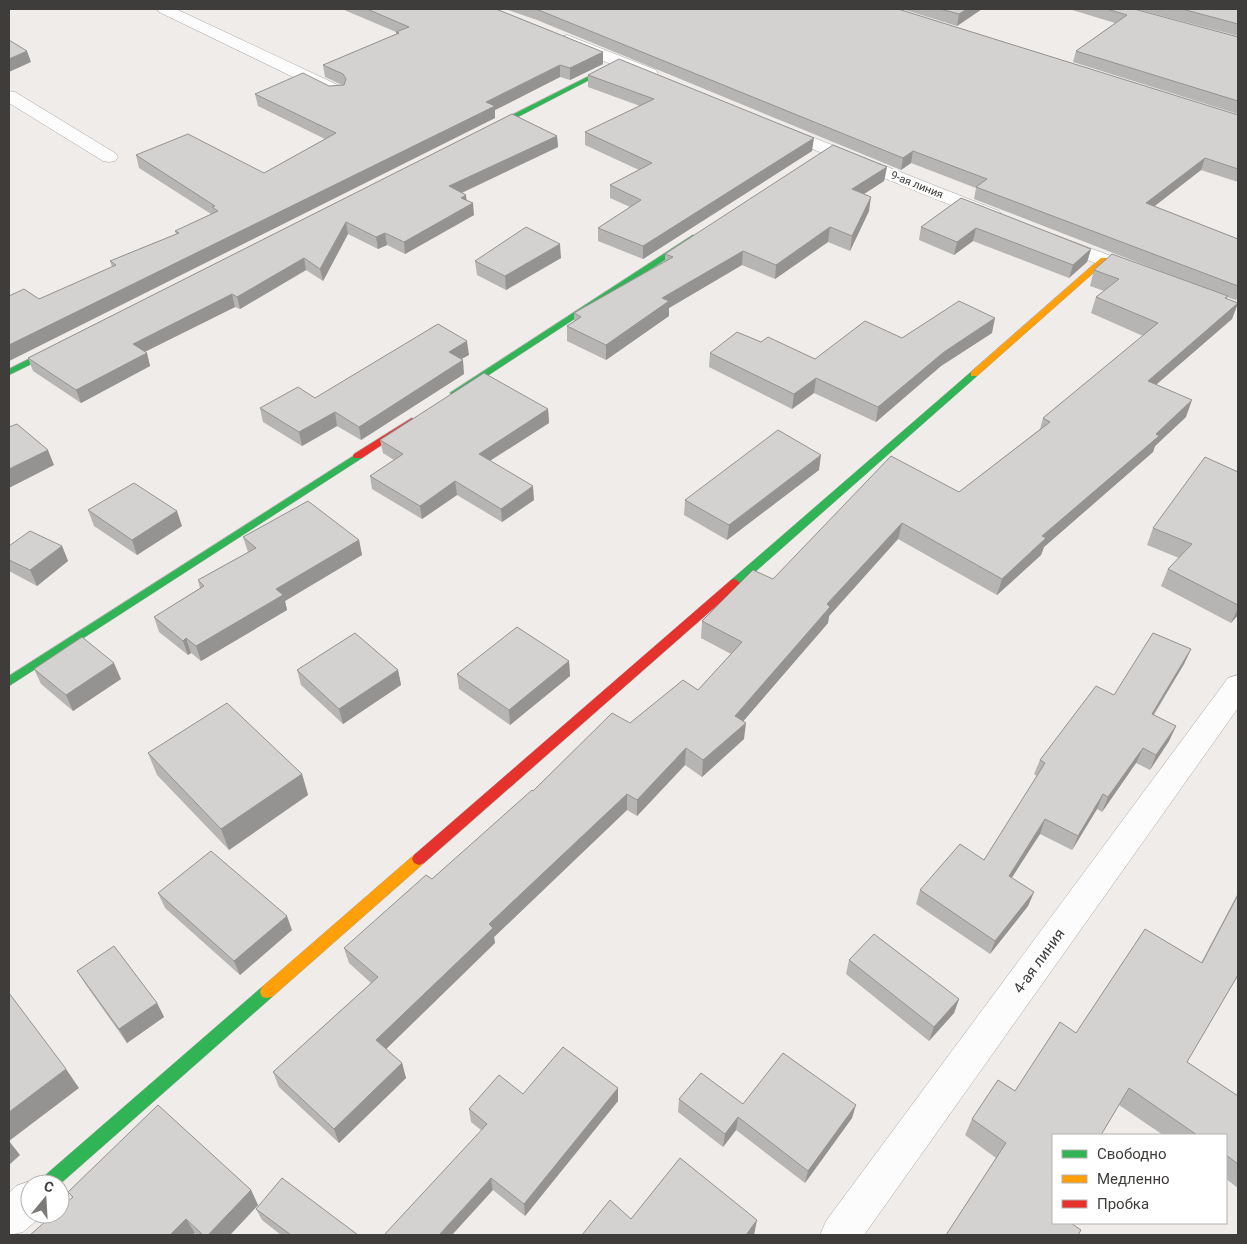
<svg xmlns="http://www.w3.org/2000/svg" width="1247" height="1244" viewBox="0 0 1247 1244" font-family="Roboto,sans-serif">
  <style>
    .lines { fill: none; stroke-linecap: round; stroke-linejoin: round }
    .street-casing { stroke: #a9a7a5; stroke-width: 1 }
    .fast-casing { stroke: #a9a7a5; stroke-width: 1 }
    .slow-casing { stroke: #a9a7a5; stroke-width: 1 }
    .jam-casing { stroke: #a9a7a5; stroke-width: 1 }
    .street { fill: #fdfcfc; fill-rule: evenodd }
    .fast { fill: #30b455; fill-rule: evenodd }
    .slow { fill: #ff9f0a; fill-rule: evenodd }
    .jam { fill: #e5322d; fill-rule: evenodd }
    .wall { fill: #b6b5b4 }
    .shaded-wall { fill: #949392 }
    .building { fill: #d4d2d1; stroke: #949392 }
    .labels { text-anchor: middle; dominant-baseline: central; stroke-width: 5; stroke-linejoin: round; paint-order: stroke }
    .far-street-label { font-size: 11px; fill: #3e3d3b; stroke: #fff }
    .near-street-label { font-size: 15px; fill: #3e3d3b; stroke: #fff }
  </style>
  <rect width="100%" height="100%" fill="#efecea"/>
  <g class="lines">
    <defs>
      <g id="street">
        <polygon points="157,9 176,9 340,86 342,90 340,94 328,94 159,12"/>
        <polygon points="567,35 656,70 658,74 656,78 644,78 561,43 559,40 561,37"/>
        <polygon points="9,91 15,92 115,153 118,157 115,161 109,162 103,161 9,103"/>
        <polygon points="779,124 999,211 1002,215 999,219 992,221 985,219 773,133 770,129 773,125"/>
        <polygon points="1055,235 1138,266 1141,270 1138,274 1131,276 1124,274 1048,245 1045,241 1048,237"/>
        <polygon points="1238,675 1238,708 864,1235 820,1235 826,1221 1228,678"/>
        <polygon points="30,1181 38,1184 30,1184 30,1214 44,1214 23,1232 9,1235 9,1193 16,1186"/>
      </g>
      <g id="fast">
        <polygon points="619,61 624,62 483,135 476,133"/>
        <polygon points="693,235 700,237 458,395 452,395 450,393"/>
        <polygon points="63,342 66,343 66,347 9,375 9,369"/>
        <polygon points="974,371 979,374 977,376 739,586 731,586 730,583 731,580 971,372"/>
        <polygon points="358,453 362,454 363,456 362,458 9,686 9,676"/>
        <polygon points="267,986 272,987 274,992 272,997 60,1184 40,1184 42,1178 262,987"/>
      </g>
      <g id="slow">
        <polygon points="1101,258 1107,258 1108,260 977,376 971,376 971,372"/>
        <polygon points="419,853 424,855 426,859 424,863 272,997 267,998 262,997 260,992 262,987 414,855"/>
      </g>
      <g id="jam">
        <polygon points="412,418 417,421 415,423 362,458 354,458 353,456 354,454"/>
        <polygon points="735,579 740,583 739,586 424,863 419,865 414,863 412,859 414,855 731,580"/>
      </g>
    </defs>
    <use href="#street" class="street-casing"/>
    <use href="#fast" class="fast-casing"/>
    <use href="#slow" class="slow-casing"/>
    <use href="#jam" class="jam-casing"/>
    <use href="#street" class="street"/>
    <use href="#fast" class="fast"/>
    <use href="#slow" class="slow"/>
    <use href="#jam" class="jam"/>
  </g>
  <g class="wall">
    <polygon points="342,9 496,9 603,52 603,64 570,80 560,77 495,110 495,118 9,361 9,296 39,299 112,267 110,261 176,234 175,231 211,214 139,168 136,155 264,173 325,139 258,106 255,94 342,85 325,77 323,65 396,34 396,32"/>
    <polygon points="505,9 898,9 1238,115 1238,182 1201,170 1154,206 1238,239 1238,238 1238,298 1236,300 1227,297 1227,299 1238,303 1232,319 1156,384 1186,417 1155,446 1153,452 1044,547 1041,555 997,595 898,539 829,616 828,623 743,721 744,739 702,777 685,765 637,816 627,810 494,937 495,943 386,1049 402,1063 406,1078 339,1143 279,1087 273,1072 371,983 349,963 344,948 432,879 533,791 630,723 698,690 731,654 701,638 702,621 773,579 959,492 1040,429 1043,418 1143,336 1091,313 1096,297 1104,291 1090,286 1094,270 1183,280 974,199 976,188 911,163 901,170 537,20"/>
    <polygon points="902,9 982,9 957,26"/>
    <polygon points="1069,9 1134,9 1238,37 1238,114 1073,62 1076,51 1115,23"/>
    <polygon points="1136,9 1238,9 1238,36"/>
    <polygon points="588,75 812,151 643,259 598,241 598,228 630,207 610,198 610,185 639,170 585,145 585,132 640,106 588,87"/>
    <polygon points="512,114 557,136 558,147 462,193 467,200 474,215 405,254 387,245 378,249 348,234 323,281 306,270 240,309 235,307 145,352 147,353 150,366 81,403 33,371 28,358"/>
    <polygon points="887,167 884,181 864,194 869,211 850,251 828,242 775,279 742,265 669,308 669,316 606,360 567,341 567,326 574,321 574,313 665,261 665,254"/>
    <polygon points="961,198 1091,249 1087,262 1069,278 973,241 954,255 919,240 921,227"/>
    <polygon points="561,258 506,290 477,275 475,261"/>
    <polygon points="992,333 941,366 876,422 814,393 792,409 709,367 710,353 761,342 815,359 902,338"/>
    <polygon points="469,355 461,359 464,374 361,440 337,426 302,446 263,422 260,408 315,398"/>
    <polygon points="548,409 549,423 490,461 534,500 502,522 457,495 422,519 372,489 370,476 394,460 383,453 380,440"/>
    <polygon points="819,470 727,540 684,515 685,500"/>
    <polygon points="1238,472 1238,615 1231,623 1161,586 1168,569 1179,558 1147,545 1153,528"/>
    <polygon points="88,510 182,526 137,555 94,526"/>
    <polygon points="243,537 359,540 362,555 285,601 287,610 201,661 191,653 188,655 159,632 154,617 200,588 198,580 248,552"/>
    <polygon points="9,546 62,546 68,561 37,586 9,571"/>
    <polygon points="1191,649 1184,664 1154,715 1176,726 1169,741 1150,770 1136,763 1102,812 1097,809 1072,850 1040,834 1011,877 1034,892 1028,906 990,954 916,904 920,890 984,860 1037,776 1034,774 1040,760 1114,695"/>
    <polygon points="569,661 570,676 510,725 459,689 457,674"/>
    <polygon points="34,669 121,679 73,711 41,684"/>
    <polygon points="297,670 398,670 401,685 343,724 301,685"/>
    <polygon points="148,753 302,774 308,795 229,850 157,775"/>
    <polygon points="158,893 292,930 240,975 165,908"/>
    <polygon points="1238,893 1238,975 1187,1062 1238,1096 1238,1188 1226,1179 1226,1135 1163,1135 1119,1105 1101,1135 1053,1135 1053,1223 1071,1223 1081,1230 1078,1235 946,1235 996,1158 965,1135 972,1119 998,1080 1015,1091 1060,1022 1076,1033 1145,929 1201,963"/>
    <polygon points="849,960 959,999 954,1013 929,1041 846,974"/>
    <polygon points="77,971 157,1003 164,1017 127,1043 86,985"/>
    <polygon points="618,1088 618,1101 525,1216 493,1190 481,1130 471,1122 469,1109 523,1094"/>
    <polygon points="679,1099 743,1104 852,1118 805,1183 736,1130 723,1147 678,1112"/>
    <polygon points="251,1190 258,1205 230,1235 197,1235 195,1233 72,1197 68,1192"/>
    <polygon points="256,1209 358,1235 281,1235 262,1220"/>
  </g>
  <g class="shaded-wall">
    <polygon points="967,9 982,9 957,26 959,14"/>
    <polygon points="27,51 31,62 9,72 9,59"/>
    <polygon points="603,52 603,64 570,80 570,68"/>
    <polygon points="560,65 560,77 495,110 495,118 9,361 9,345 486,102"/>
    <polygon points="557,136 558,147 450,198 449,186"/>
    <polygon points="814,138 812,151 643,259 643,246"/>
    <polygon points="913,151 911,163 901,170 903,158"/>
    <polygon points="1205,158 1201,170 1142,216 1146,203"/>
    <polygon points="887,167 884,181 850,203 852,189"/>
    <polygon points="466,195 467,206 473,203 474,215 405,254 404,242 461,198"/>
    <polygon points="871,197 869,211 850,251 852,236"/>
    <polygon points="346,222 348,234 323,281 320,269"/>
    <polygon points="830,227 828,242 775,279 776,265"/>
    <polygon points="976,228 973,241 954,255 957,242"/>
    <polygon points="385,233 387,245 378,249 376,237"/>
    <polygon points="560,244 561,258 506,290 505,276"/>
    <polygon points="1091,249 1087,262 1069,278 1073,265"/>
    <polygon points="743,251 742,265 669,308 669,316 606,360 606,345 662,298"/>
    <polygon points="304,258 306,270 240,309 237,297"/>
    <polygon points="232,294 235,307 136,356 133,344"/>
    <polygon points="1238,303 1232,319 1142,397 1148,381"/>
    <polygon points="995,318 992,333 941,366 876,422 878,407 944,352"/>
    <polygon points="467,341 469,355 450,365 449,352"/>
    <polygon points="147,353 150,366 81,403 76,390"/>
    <polygon points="463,360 464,374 361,440 359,427"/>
    <polygon points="816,378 814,393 792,409 794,394"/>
    <polygon points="1192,400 1186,417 1155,446 1153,452 1044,547 1041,555 997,595 1002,579 1042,536"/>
    <polygon points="548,409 549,423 480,467 479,454"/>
    <polygon points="335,412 337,426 302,446 299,432"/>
    <polygon points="48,450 54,465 9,488 9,469"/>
    <polygon points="821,455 819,470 727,540 729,525"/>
    <polygon points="455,481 457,495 422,519 420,506"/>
    <polygon points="533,486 534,500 502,522 501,509"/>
    <polygon points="177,511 182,526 137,555 132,540"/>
    <polygon points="902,523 898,539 829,616 828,623 734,732 735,716 827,604"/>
    <polygon points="359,540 362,555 285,601 287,610 201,661 196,646 276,589"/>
    <polygon points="62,546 68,561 37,586 30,570"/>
    <polygon points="1238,608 1238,615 1231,623"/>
    <polygon points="186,638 191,653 188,655 183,641"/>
    <polygon points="1191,649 1184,664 1145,728 1152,714"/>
    <polygon points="569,661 570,676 510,725 509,710"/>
    <polygon points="114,663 121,679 73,711 66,695"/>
    <polygon points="398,670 401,685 343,724 339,709"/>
    <polygon points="746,723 744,739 702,777 703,760"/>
    <polygon points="1176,726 1169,741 1150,770 1156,755"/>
    <polygon points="686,748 685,765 637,816 637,800"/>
    <polygon points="1143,748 1136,763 1102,812 1108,797"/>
    <polygon points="302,774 308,795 229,850 221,829"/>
    <polygon points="627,794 627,810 494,937 495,943 380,1055 376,1040 489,924"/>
    <polygon points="1103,794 1097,809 1072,850 1078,836"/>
    <polygon points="1045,819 1040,834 1004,890 1009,876"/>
    <polygon points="1034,892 1028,906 990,954 995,941"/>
    <polygon points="287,916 292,930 240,975 234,961"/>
    <polygon points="959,999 954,1013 929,1041 934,1027"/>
    <polygon points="157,1003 164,1017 127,1043 119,1029"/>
    <polygon points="402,1063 406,1078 339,1143 334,1129"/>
    <polygon points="66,1069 79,1088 9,1141 9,1112"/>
    <polygon points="618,1088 618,1101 525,1216 524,1204"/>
    <polygon points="856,1105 852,1118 805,1183 808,1171"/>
    <polygon points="738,1117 736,1130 723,1147 725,1134"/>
    <polygon points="9,1141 20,1155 9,1165"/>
    <polygon points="491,1178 493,1190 452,1235 439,1235"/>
    <polygon points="251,1190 258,1205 230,1235 208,1235"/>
    <polygon points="186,1219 195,1233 193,1235 170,1235"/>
    <polygon points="757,1220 754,1235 746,1235"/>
  </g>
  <g class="building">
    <polygon points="367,9 496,9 603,52 570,68 560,65 486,102 495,106 9,345 9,296 24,289 39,299 116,265 110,261 179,233 175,231 218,211 212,207 215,206 136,155 188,134 264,173 336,133 255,94 303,73 329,86 344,85 346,79 343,74 323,65 399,33 396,32 409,27"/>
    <polygon points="536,9 898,9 1238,115 1238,169 1205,158 1146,203 1238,239 1238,238 1238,286 976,187 987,179 913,151 903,158"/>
    <polygon points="940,9 967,9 959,14"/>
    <polygon points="1107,9 1134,9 1238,37 1238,101 1076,51 1127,15"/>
    <polygon points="1182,9 1238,9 1238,24"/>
    <polygon points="9,40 27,51 9,59"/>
    <polygon points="619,59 814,138 643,246 598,228 641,200 610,185 652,163 585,132 654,99 588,75"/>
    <polygon points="512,114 557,136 449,186 466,195 461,198 473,203 404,242 385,233 376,237 346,222 320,269 304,258 237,297 232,294 133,344 147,353 76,390 28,358"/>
    <polygon points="833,145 887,167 852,189 871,197 852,236 830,227 776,265 743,251 662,298 669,301 606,345 567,326 581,317 574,313 673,257 665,254"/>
    <polygon points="961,198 1091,249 1073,265 976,228 957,242 921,227"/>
    <polygon points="526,227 560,244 505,276 475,261"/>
    <polygon points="1112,254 1228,296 1225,298 1238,303 1148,381 1192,400 1156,434 1159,436 1042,536 1046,538 1002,579 902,523 827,604 830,607 735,716 746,723 703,760 686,748 637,800 627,794 489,924 493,928 376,1040 402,1063 334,1129 273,1072 378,977 344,948 426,875 432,879 532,790 533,791 612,713 630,723 683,680 698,690 742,642 702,621 753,570 773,579 891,456 959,492 1050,422 1043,418 1158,323 1096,297 1119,279 1094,270"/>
    <polygon points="959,301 995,318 944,352 878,407 816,378 794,394 710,353 737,332 761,342 768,337 815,359 865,321 902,338"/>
    <polygon points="438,324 467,341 449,352 463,360 359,427 335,412 299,432 260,408 298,387 315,398"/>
    <polygon points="484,373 548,409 479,454 533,486 501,509 455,481 420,506 370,476 403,454 380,440"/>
    <polygon points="17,424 48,450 9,469 9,427"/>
    <polygon points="778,430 821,455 729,525 685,500"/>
    <polygon points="1205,457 1238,472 1238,605 1168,569 1192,544 1153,528"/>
    <polygon points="134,483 177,511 132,540 88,510"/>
    <polygon points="308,501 359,540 276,589 283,595 196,646 186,638 183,641 154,617 204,586 198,580 256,548 243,537"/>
    <polygon points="30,531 62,546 30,570 9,560 9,546"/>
    <polygon points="517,627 569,661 509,710 457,674"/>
    <polygon points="355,633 398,670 339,709 297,670"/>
    <polygon points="1153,633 1191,649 1152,714 1176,726 1156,755 1143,748 1108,797 1103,794 1078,836 1045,819 1009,876 1034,892 995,941 920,890 960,844 984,860 1045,763 1040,760 1096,686 1114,695"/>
    <polygon points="82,637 114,663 66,695 34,669"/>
    <polygon points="227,703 302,774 221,829 148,753"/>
    <polygon points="211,851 287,916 234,961 158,893"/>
    <polygon points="1238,895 1238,975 1187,1062 1238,1096 1238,1164 1226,1155 1226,1135 1197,1135 1129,1088 1101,1135 1053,1135 1053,1223 1071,1223 1081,1230 1078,1235 946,1235 1006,1143 972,1119 998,1080 1015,1091 1060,1022 1076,1033 1145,929 1202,963"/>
    <polygon points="874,934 959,999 934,1027 849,960"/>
    <polygon points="114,946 157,1003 119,1029 77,971"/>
    <polygon points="9,993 66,1069 9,1112"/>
    <polygon points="563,1047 618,1088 524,1204 491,1178 439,1235 384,1235 487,1124 469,1109 499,1075 523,1094"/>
    <polygon points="783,1053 856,1105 808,1171 738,1117 725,1134 679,1099 701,1073 743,1104"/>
    <polygon points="158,1105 251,1190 208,1235 203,1235 186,1219 170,1235 30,1235 54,1214 60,1214 60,1208 73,1197 68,1192"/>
    <polygon points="680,1158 757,1220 746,1235 582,1235 610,1200 631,1219"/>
    <polygon points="282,1178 358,1235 291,1235 256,1209"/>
  </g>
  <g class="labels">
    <g class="far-street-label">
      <text transform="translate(917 185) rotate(22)">9-ая линия</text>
    </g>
    <g class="near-street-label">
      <text transform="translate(1039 961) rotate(-54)">4-ая линия</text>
    </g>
  </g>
  <rect width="1247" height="1244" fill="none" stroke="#3e3d3b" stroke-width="20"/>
  <rect x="1052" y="1134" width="175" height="90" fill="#ffffff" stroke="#b2b1b1"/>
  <rect x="1062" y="1150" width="25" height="8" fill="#30b455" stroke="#b2b1b1"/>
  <text x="1097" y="1159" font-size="15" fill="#3e3d3b">Свободно</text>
  <rect x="1062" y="1175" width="25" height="8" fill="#ff9f0a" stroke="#b2b1b1"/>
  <text x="1097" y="1184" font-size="15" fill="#3e3d3b">Медленно</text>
  <rect x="1062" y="1200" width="25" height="8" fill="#e5322d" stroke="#b2b1b1"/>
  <text x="1097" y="1209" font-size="15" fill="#3e3d3b">Пробка</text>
  <g transform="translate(45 1199) rotate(18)"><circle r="24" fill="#ffffff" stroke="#b2b1b1"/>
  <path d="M0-4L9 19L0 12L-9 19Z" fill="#7c7a78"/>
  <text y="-8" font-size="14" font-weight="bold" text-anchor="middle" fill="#3e3d3b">С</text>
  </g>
</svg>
